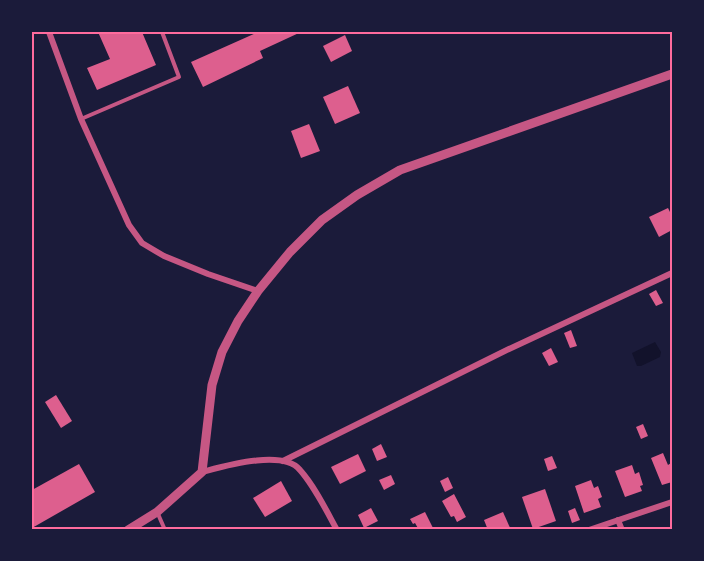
<svg xmlns="http://www.w3.org/2000/svg" width="704" height="561" viewBox="0 0 704 561" font-family="Inter,sans-serif">
  <style>
    .water { fill: #12122b }
    .building { fill: #dd5f8e }
    .lines { fill: none; stroke-linecap: round; stroke-linejoin: round }
    .service { stroke: #c65784; stroke-width: 4 }
    .minor { stroke: #c65784; stroke-width: 6 }
    .tertiary { stroke: #c65784; stroke-width: 9 }
    .neatline { fill: none; stroke: #ff6b9d; stroke-width: 2 }
  </style>
  <rect width="100%" height="100%" fill="#1b1b3a"/>
  <polygon class="water" points="655,342 661,352 660,357 641,366 637,366 632,353"/>
  <g class="building">
    <polygon points="98,32 142,32 156,65 97,90 87,68 110,59"/>
    <polygon points="258,32 301,32 260,51 263,58 203,87 191,62"/>
    <polygon points="345,35 352,51 331,62 323,46"/>
    <polygon points="348,86 360,113 335,124 323,97"/>
    <polygon points="309,124 320,151 301,158 291,131"/>
    <polygon points="668,208 672,216 672,230 659,237 649,217"/>
    <polygon points="656,290 663,303 656,306 649,294"/>
    <polygon points="571,330 577,346 570,348 564,333"/>
    <polygon points="551,348 558,362 549,366 542,353"/>
    <polygon points="56,395 72,421 61,428 45,402"/>
    <polygon points="643,424 648,436 641,439 636,427"/>
    <polygon points="381,444 387,457 377,461 372,449"/>
    <polygon points="663,453 668,465 671,463 672,466 672,482 662,485 651,458"/>
    <polygon points="358,454 366,471 340,484 331,467"/>
    <polygon points="552,456 557,468 548,471 544,459"/>
    <polygon points="79,464 95,492 32,528 32,490"/>
    <polygon points="632,465 635,474 639,472 643,485 640,486 642,491 625,497 615,471"/>
    <polygon points="391,475 395,484 384,490 379,480"/>
    <polygon points="448,477 453,488 445,492 440,481"/>
    <polygon points="591,480 594,488 598,486 602,497 598,499 601,507 584,513 575,486"/>
    <polygon points="281,481 292,501 265,517 253,498"/>
    <polygon points="545,489 556,521 533,529 522,497"/>
    <polygon points="454,494 466,517 457,522 454,516 451,517 442,501"/>
    <polygon points="371,508 378,521 364,528 358,515"/>
    <polygon points="575,508 580,520 572,523 568,511"/>
    <polygon points="425,512 434,530 419,530 415,523 413,524 410,519"/>
    <polygon points="503,512 511,530 488,530 484,520"/>
  </g>
  <g class="lines">
    <g class="service">
      <polyline points="81,119 179,77 162,32"/>
      <polyline points="158,514 165,530"/>
    </g>
    <g class="minor">
      <polyline points="49,32 81,119 129,225 142,243 164,256 208,274 258,291"/>
      <polyline points="283,461 509,349 672,273"/>
      <path d="M 202,472 C 225,466 283,449 300,470 C 315,487 326,510 337,530"/>
      <polyline points="618,520 622,530"/>
      <polyline points="589,530 672,502"/>
    </g>
    <polyline class="tertiary" points="128,530 157,512 202,472 212,385 222,352 238,321 258,291 290,252 322,220 357,195 400,170 672,74"/>
  </g>
  <rect width="704" height="561" fill="none" stroke="#1b1b3a" stroke-width="66"/>
  <rect x="33" y="33" width="638" height="495" class="neatline"/>
</svg>
